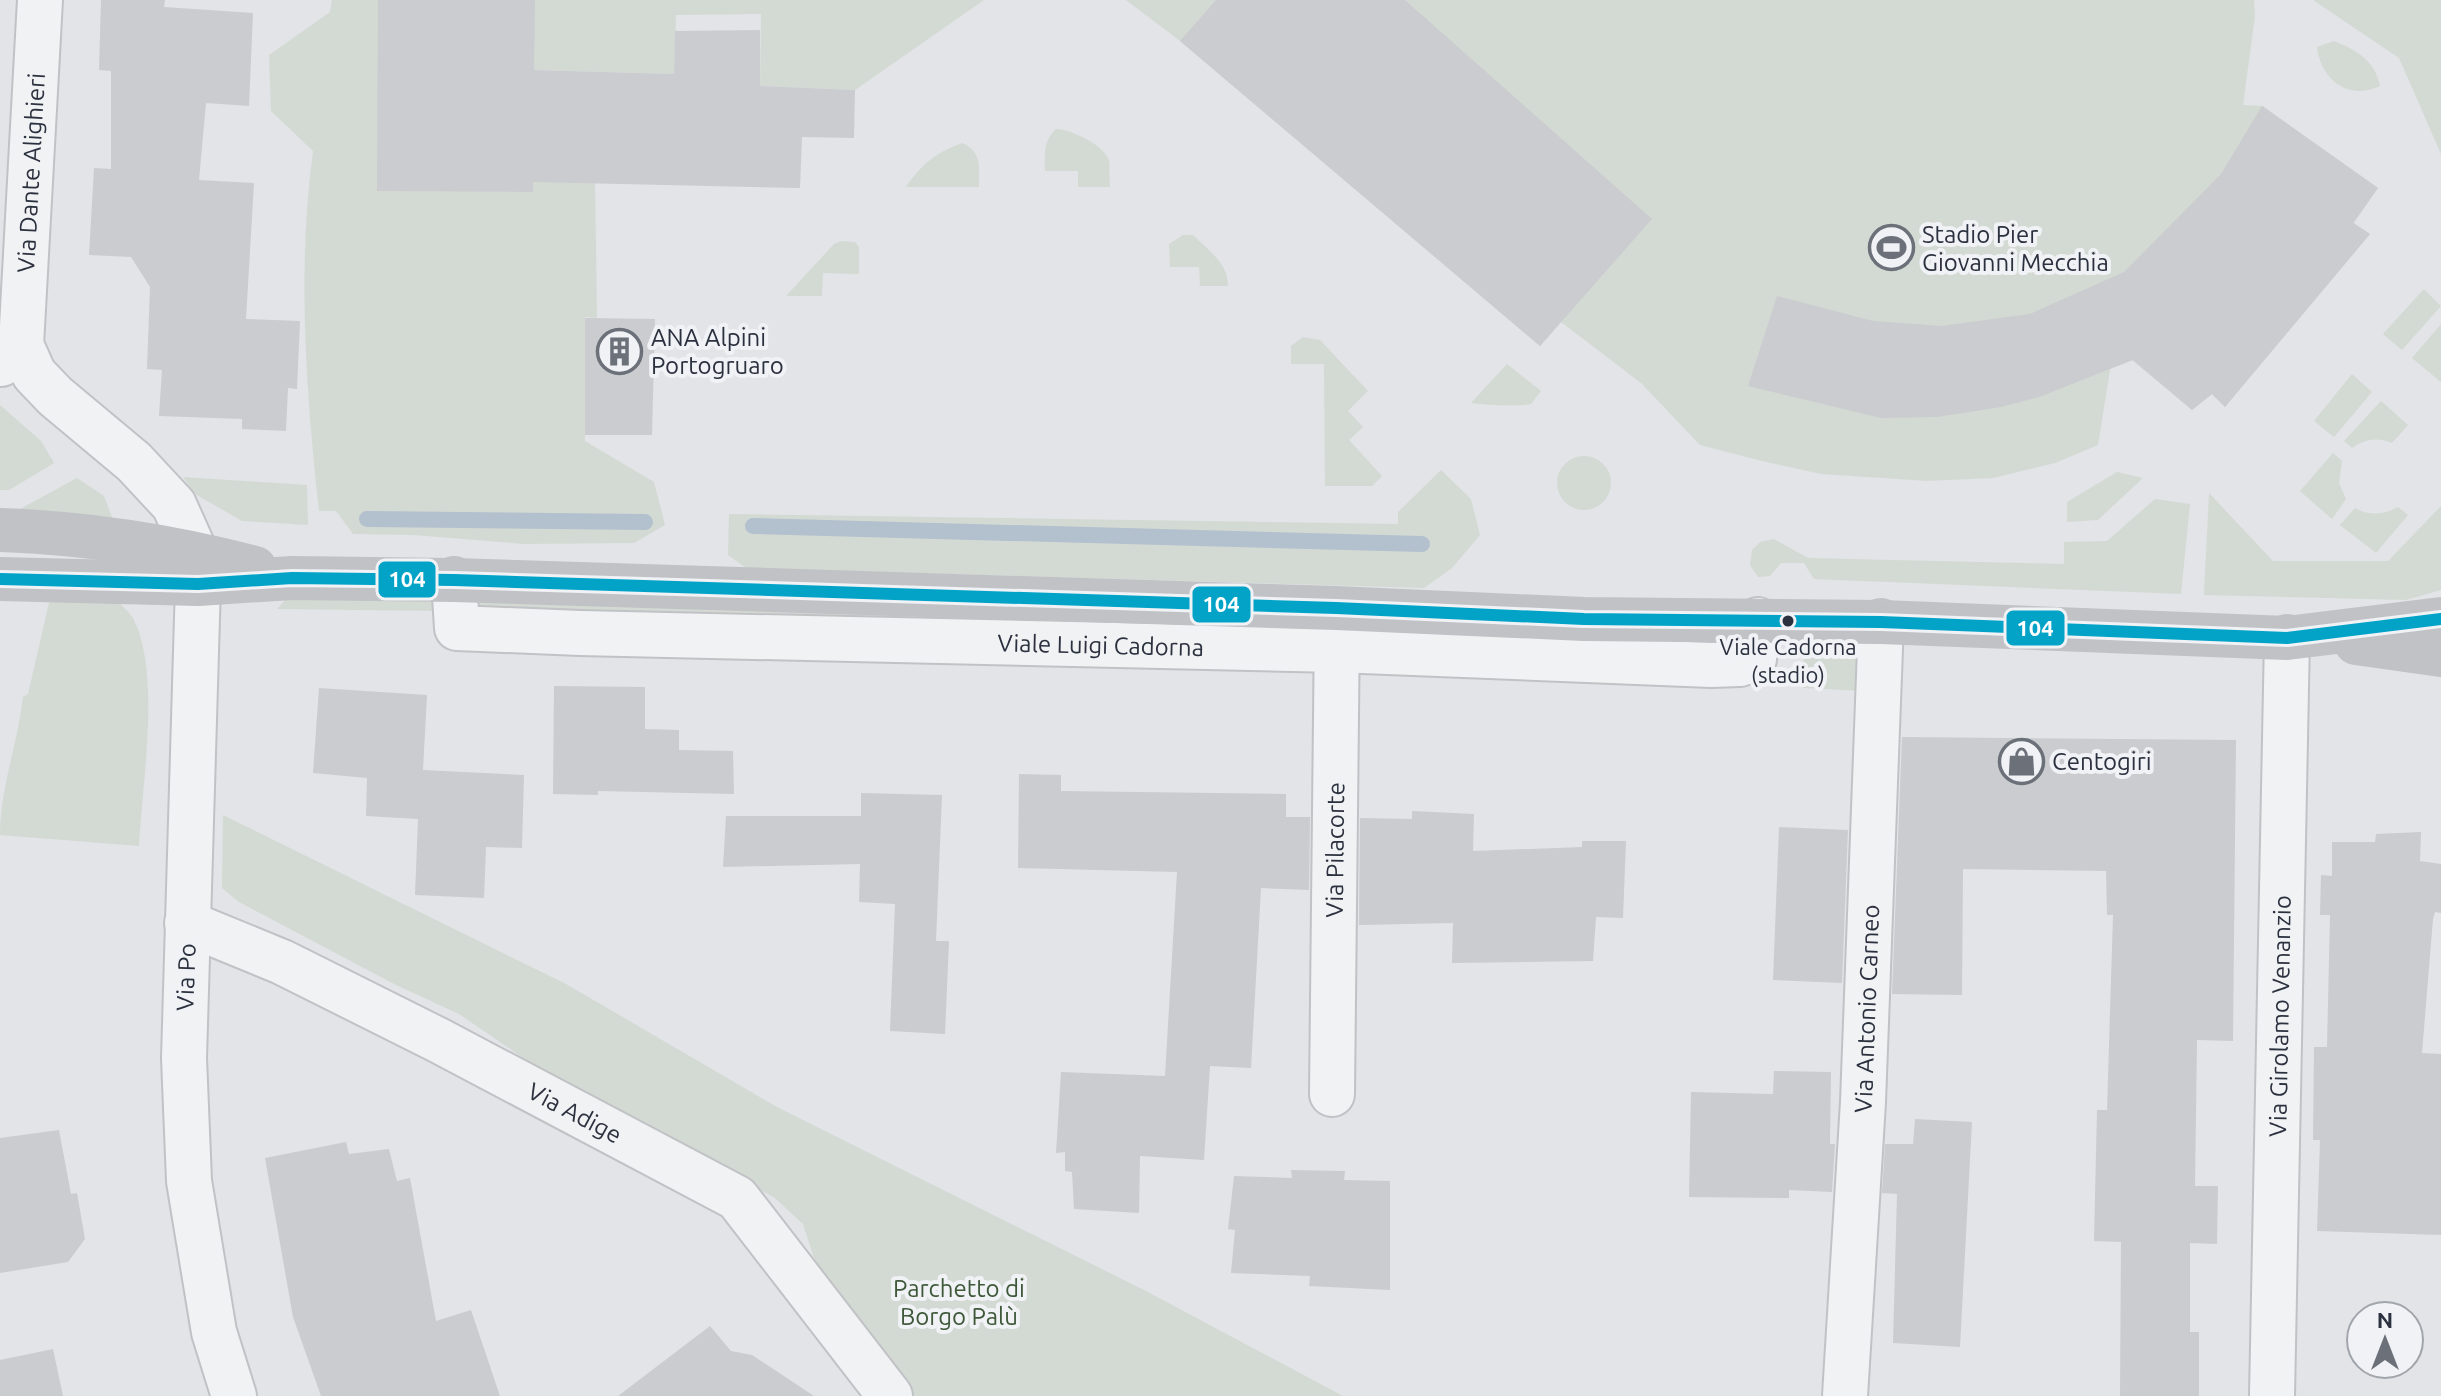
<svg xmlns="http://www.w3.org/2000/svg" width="2441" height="1396" viewBox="0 0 2441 1396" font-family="Ubuntu,sans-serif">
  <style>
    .green { fill: #d3dad3 }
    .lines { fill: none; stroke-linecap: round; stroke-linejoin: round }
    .stream { stroke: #b3c0ce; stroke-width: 16 }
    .building { fill: #cacccf }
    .minor-casing { stroke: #c1c2c5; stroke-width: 48 }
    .minor { stroke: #f1f2f4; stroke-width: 44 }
    .secondary { stroke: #c0c2c5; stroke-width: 44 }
    .bus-1-casing { stroke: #f0f2f6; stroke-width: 18 }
    .bus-1 { stroke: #02a3c7; stroke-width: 12 }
    .bus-dot { fill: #2b313e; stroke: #f0f2f6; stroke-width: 3 }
    .labels { text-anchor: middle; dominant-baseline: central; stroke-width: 8; stroke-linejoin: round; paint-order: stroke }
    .bus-label { font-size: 22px; fill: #2b313e; stroke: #f0f2f6 }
    .street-label { font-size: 24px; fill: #2b313e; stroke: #f0f2f6 }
    .poi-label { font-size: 24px; fill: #2b313e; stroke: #f0f2f6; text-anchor: start }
    .park-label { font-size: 24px; fill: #3e5839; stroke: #f0f2f6 }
    .line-badge { stroke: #f0f2f6; stroke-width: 3 }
    .badge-label { font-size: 22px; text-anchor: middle; font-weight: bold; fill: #fff }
  </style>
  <rect width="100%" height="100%" fill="#e2e4e7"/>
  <g class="green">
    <path d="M 332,0 L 984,0 L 855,90 L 760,86 L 761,14 L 676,15 L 674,74 L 534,70 L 595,183 L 597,318 L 585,317 L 585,441 L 654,482 L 665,525 L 634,543 L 525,544 L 413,535 L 353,534 L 336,511 L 319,511 C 306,392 297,270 313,151 L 271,111 L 269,55 L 330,12 Z"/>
    <polygon points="1126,0 2254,0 2255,16 2243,105 2263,106 2378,188 2354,223 2370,234 2225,407 2212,394 2192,410 2098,332 2082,337 2110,370 2098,445 2055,463 1993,478 1927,481 1821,474 1762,461 1700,445 1641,383 1561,322 1540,346 1180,41"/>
    <polygon points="2313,0 2441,0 2441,154 2399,58"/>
    <path d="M 2334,41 C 2357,50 2375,61 2380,86 C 2348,101 2321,80 2317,47 Z"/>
    <path d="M 1056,129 C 1070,129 1105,145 1109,161 C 1110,169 1109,178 1110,187 L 1078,187 L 1078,171 L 1045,171 C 1045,154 1043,141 1056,129 Z"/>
    <path d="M 963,143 C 982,153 979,167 979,187 L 906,187 C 921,165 937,151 963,143 Z"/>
    <path d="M 1183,235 L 1193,235 C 1209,251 1228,263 1228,286 L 1200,286 L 1199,267 L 1170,267 L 1169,244 Z"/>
    <polygon points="842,241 855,242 859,247 859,274 823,273 822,296 786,296 834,244"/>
    <polygon points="2424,289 2441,306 2402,350 2383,334"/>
    <polygon points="2441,324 2441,382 2412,358"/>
    <polygon points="1303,337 1320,340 1368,391 1348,411 1363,427 1349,440 1382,476 1372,486 1325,486 1324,364 1291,364 1291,346"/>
    <path d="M 1507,364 L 1541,391 L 1531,404 C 1517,407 1487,405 1471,403 Z"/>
    <polygon points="2352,374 2372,392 2334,437 2314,421"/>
    <path d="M 2381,401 L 2408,425 L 2392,443 C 2377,437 2365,439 2352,448 L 2344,441 Z"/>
    <polygon points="0,405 41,441 54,463 9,490 0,490"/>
    <polygon points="2333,453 2342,461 2339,483 2346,499 2332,519 2300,491"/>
    <circle cx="1584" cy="483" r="27"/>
    <polygon points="1441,470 1471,499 1480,535 1452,568 1424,588 746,568 728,555 729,514 1398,524 1398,512"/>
    <polygon points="2117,472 2143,478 2098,520 2067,522 2067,502"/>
    <polygon points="183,477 307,485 308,525 242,521 195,494"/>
    <polygon points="77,478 104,496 113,520 9,515"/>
    <polygon points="2209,493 2273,561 2388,561 2441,506 2441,590 2406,600 2204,595"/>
    <polygon points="2155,499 2190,504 2181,594 1814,579 1804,563 1781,563 1770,576 1758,577 1750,565 1752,550 1760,542 1774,539 1808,558 2064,564 2064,542 2107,541"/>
    <path d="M 2398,507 L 2408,515 L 2376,553 L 2340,525 L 2355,508 C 2370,516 2383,515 2398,507 Z"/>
    <polygon points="291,593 442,596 441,611 277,609"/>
    <path d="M 51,594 L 114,598 C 121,605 130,612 134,620 C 161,675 142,784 139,846 L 0,835 C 0,788 18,743 23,697 L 28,694 Z"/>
    <polygon points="465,597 1314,622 1314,633 466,611"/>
    <polygon points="1804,640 1851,642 1867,654 1865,691 1803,688"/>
    <polygon points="223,815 566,984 777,1107 1144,1290 1343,1396 915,1396 903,1385 816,1264 803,1224 775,1198 551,1077 459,1014 396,985 239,902 222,888"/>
  </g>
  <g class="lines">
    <g class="stream">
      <polyline points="367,519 645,522"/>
      <polyline points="753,526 1422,544"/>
    </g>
  </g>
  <g class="building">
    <polygon points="101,0 165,0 164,7 253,13 249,106 206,103 199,180 254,183 246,319 300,321 297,389 288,388 286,431 242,429 242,419 159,416 162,370 147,369 150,287 131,257 89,255 94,168 111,169 111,71 99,70"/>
    <polygon points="378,0 535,0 534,70 674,74 675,31 760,30 760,86 855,90 854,138 802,137 800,188 533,182 533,192 377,191"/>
    <polygon points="1216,0 1405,0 1652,219 1540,346 1180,41"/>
    <polygon points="2262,106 2378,188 2353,223 2370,234 2225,407 2212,394 2192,410 2133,360 2039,397 2001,407 1937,417 1881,418 1748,386 1777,296 1873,321 1941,326 2030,314 2124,272 2221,174"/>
    <polygon points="585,318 655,319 652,435 585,435"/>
    <polygon points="554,686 645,687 645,729 679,730 679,750 733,751 734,794 598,791 598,795 553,794"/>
    <polygon points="319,688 427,695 423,770 524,775 522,848 486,847 484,898 415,895 418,819 366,816 367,778 313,773"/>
    <polygon points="1902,737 2236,740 2233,1041 2197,1040 2195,1186 2218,1186 2217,1244 2190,1243 2190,1332 2199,1332 2199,1396 2120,1396 2121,1242 2094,1241 2097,1110 2107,1110 2113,915 2107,915 2106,871 1963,869 1962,995 1892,994"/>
    <polygon points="1019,774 1061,775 1061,791 1286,794 1286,817 1310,817 1309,890 1261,888 1251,1068 1210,1066 1204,1160 1140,1156 1139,1213 1074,1209 1072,1172 1065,1171 1065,1152 1056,1153 1061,1072 1165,1076 1177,872 1018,868"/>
    <polygon points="861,793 942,795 936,941 949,941 945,1034 890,1031 895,904 859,902 860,864 723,867 726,816 861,816"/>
    <polygon points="1412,811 1474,814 1473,851 1582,847 1582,841 1626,841 1623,918 1596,917 1593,961 1452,963 1453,923 1359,925 1360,818 1412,819"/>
    <polygon points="1779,827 1848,830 1842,983 1773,980"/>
    <polygon points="2421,832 2420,861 2441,864 2441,913 2435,912 2433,919 2422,1053 2441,1054 2441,1235 2317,1231 2320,1140 2313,1140 2314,1047 2327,1047 2330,915 2320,915 2321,875 2332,876 2332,842 2375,842 2376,834"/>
    <polygon points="1774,1071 1831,1072 1830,1144 1835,1144 1832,1192 1789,1190 1789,1198 1689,1197 1691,1092 1773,1094"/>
    <polygon points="1915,1119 1972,1122 1960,1347 1893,1343 1897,1194 1882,1193 1885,1144 1913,1144"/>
    <polygon points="59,1130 71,1194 77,1193 85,1239 68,1262 0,1273 0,1138"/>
    <polygon points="346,1142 349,1154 389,1149 397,1181 410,1178 436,1321 471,1310 500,1396 321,1396 293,1317 265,1158"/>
    <polygon points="1291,1170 1345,1171 1344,1180 1390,1181 1390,1290 1309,1286 1310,1276 1231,1273 1235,1230 1228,1229 1234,1176 1292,1178"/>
    <polygon points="710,1326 731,1351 752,1355 814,1396 618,1396"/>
    <polygon points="53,1349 63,1396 0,1396 0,1360"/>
  </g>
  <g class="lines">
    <defs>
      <g id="minor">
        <polyline points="21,345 34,374 55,396 134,462 174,505 195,552 198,584 184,1058 189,1181 214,1332 234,1396"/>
        <path id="s1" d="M 1,364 L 21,345 L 40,0"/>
        <path id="s2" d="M 454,580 L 457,628 L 580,633 L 1337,650 L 1711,665 L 1740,664 L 1754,659 L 1758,620"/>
        <path id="s3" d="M 187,923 L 282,962 L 438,1040 L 737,1198 L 890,1396"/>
        <path id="s4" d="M 1332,1094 L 1337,623"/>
        <path id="s5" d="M 1845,1396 L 1863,1102 L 1881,622"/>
        <path id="s6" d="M 2272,1396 L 2287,638"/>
      </g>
    </defs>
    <use href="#minor" class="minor-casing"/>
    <use href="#minor" class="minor"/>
    <g class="secondary">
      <path d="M 0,530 C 87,533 171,546 255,568"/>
      <polyline points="0,579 198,584 292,578 454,580 1336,608 1584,619 1881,622 2287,638 2441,619"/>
      <polyline points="2356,643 2441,655"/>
    </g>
    <defs>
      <polyline id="bus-1" points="0,579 198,584 292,578 454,580 1336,608 1584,619 1881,622 2287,638 2441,619"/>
    </defs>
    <use href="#bus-1" class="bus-1-casing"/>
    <use href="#bus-1" class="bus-1"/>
  </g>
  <defs>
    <symbol id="stadium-ring" viewBox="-11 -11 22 22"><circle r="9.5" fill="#f0f2f6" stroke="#6b7079" stroke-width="1.5"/><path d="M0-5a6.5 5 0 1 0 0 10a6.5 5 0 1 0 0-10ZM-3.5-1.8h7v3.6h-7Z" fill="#6b7079"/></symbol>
    <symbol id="building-ring" viewBox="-11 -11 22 22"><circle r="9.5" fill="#f0f2f6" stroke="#6b7079" stroke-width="1.5"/><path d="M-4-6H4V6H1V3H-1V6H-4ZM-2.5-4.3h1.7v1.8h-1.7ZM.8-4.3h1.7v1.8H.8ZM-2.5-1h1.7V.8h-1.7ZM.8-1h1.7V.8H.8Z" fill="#6b7079"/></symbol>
    <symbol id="shop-ring" viewBox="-11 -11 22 22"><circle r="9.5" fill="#f0f2f6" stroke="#6b7079" stroke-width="1.5"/><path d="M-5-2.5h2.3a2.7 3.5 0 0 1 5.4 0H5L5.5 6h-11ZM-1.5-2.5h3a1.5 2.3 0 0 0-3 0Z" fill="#6b7079"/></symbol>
  </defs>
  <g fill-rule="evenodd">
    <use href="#stadium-ring" x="1866" y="222" width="51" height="51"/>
    <use href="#building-ring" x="594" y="326" width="51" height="51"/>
    <use href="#shop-ring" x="1996" y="736" width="51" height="51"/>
  </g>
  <circle class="bus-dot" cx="1788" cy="621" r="7"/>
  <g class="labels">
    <g class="bus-label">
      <text x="1788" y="646">Viale Cadorna<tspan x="1788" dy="28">(stadio)</tspan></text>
    </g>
    <g class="street-label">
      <text stroke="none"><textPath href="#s1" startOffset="200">Via Dante Alighieri</textPath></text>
      <text stroke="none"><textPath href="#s2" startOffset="692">Viale Luigi Cadorna</textPath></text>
      <text stroke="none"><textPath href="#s4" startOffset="244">Via Pilacorte</textPath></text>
      <text transform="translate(186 977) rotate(-88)">Via Po</text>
      <text stroke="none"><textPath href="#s5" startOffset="388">Via Antonio Carneo</textPath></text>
      <text stroke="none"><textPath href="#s6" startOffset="380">Via Girolamo Venanzio</textPath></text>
      <text stroke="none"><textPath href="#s3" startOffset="432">Via Adige</textPath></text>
    </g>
    <g class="poi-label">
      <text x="1922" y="234">Stadio Pier<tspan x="1922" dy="28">Giovanni Mecchia</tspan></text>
      <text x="651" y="337">ANA Alpini<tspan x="651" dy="28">Portogruaro</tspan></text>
      <text x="2052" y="761">Centogiri</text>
    </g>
    <g class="park-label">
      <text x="959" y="1288">Parchetto di<tspan x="959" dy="28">Borgo Palù</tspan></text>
    </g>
  </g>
  <g class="line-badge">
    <rect x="377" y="560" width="60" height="39" rx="8" fill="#02a3c7"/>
    <rect x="1191" y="585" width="61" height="39" rx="8" fill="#02a3c7"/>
    <rect x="2005" y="609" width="61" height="38" rx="8" fill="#02a3c7"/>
  </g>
  <g class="badge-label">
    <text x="407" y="587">104</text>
    <text x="1221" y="612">104</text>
    <text x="2035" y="636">104</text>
  </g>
  <g transform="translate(2385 1340)"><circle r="38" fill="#f0f2f6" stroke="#a1a5ac" stroke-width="2"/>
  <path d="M0-6L14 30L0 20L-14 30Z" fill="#6b7079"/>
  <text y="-12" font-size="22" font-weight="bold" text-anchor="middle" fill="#2b313e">N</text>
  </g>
</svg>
